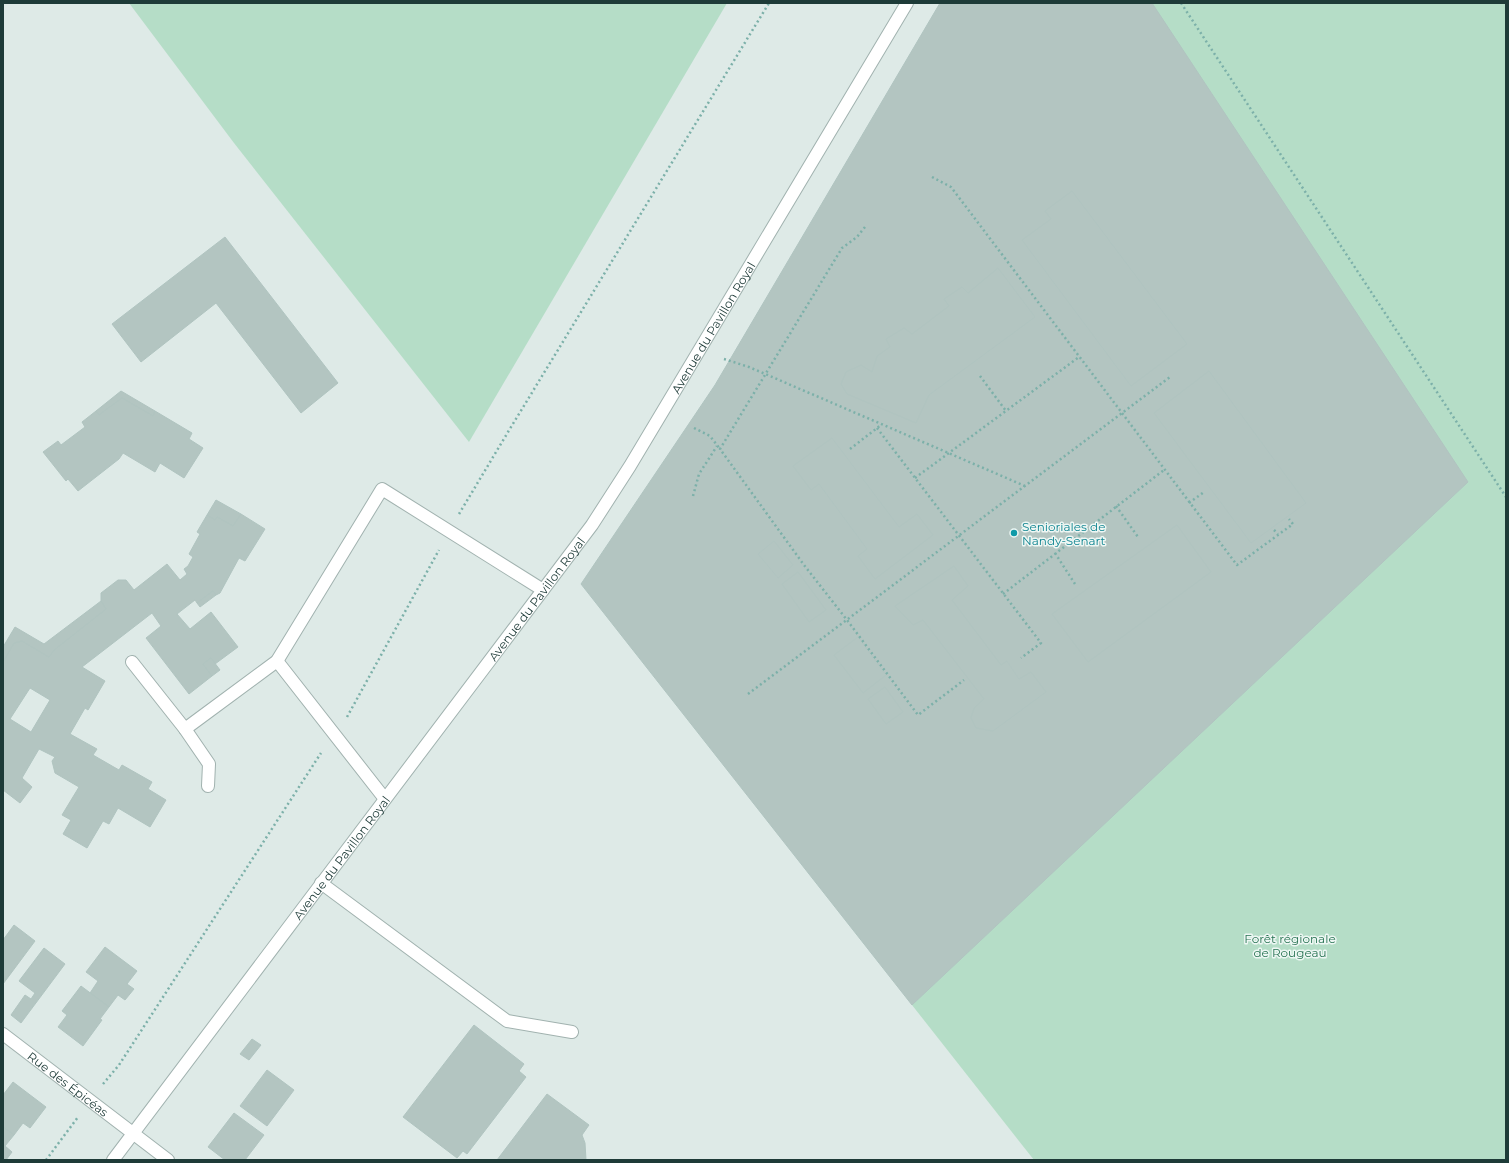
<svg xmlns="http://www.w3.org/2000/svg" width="1509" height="1163" viewBox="0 0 1509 1163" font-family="Montserrat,sans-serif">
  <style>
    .green { fill: #b5ddc7 }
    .building { fill: #b3c5c1; stroke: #b0c4c0; fill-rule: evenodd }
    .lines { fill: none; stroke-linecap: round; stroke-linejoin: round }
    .lane-casing { stroke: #a1b2af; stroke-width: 14 }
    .street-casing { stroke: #a1b2af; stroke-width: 14 }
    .path { stroke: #7cb0a9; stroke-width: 2.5; stroke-dasharray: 2 3; stroke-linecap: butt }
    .lane { stroke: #fff; stroke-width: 12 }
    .street { stroke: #fff; stroke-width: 12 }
    .culture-dot { fill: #0f9aa8; stroke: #eef7f4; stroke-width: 1.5 }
    .labels { text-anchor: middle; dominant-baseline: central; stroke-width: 3; stroke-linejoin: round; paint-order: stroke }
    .street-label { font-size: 12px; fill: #1e3b38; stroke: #eef7f4 }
    .culture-label { font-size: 12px; fill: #0d838f; stroke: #eef7f4; text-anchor: start }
    .park-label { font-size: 12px; fill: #277352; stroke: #eef7f4 }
  </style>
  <rect width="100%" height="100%" fill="#deeae7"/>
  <g class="green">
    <polygon points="129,3 727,3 469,442 234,143"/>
    <polygon points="1152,3 1506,3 1506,1160 1034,1160 912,1005"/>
  </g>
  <g class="building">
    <polygon points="940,3 1152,3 1468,482 912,1005 581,584 715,385"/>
    <polygon points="1072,191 1187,344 1131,386 1022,240 1051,219 1045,211"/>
    <polygon points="225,237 338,383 301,413 216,303 141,362 112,324"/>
    <polygon points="998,268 1035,317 929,395 916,423 847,394 841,384 846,372 861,365 872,372 877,356 890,347 886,339 904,328 912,334 949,306 944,299 962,287 968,293"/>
    <polygon points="1209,371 1306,503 1251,543 1154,413"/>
    <polygon points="121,391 155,411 153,416 122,398 99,415 96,411"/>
    <polygon points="122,398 153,416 155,411 192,433 189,439 203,448 184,478 160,463 155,472 123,453 119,459 78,491 68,479 66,481 43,452 58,441 61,445 85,427 82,422 96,411 99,415"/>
    <polygon points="832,438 899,527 917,514 933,535 875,579 858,556 867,549 819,484 811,490 793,466"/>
    <polygon points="216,500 241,514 233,526 217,517 215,520 207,515"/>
    <path d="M 241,514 L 265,529 L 245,561 L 239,558 L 220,593 L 216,595 L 213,591 L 197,603 L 195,600 L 177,614 L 190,629 L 211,612 L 238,647 L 215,664 L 211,658 L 203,664 L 212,676 L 189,694 L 146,638 L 161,626 L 152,613 L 82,667 L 105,681 L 88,710 L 85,708 L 70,734 L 97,749 L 93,755 L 119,770 L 122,765 L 152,782 L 148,789 L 166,800 L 150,827 L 118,808 L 109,824 L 103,821 L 87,848 L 63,834 L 71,820 L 62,815 L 79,787 L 55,773 L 52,761 L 55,757 L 39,749 L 22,778 L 32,787 L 20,803 L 3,790 L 3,662 L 14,643 L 22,641 L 49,657 L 54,650 L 106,609 L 101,601 L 101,593 L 118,580 L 126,580 L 134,590 L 167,564 L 180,580 L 187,574 L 184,569 L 188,566 L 193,557 L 189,554 L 200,534 L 197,532 L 207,515 L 215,520 L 217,517 L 233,526 ZM 30,688 L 50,700 L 31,732 L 10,719 Z"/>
    <polygon points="1177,525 1211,572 1088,662 1052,614"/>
    <polygon points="774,541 793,565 778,578 758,554"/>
    <polygon points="954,566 968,586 952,600 1001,665 1007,661 1019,679 1031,672 1046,692 993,731 976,728 971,718 974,708 984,699 923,620 913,625 895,606"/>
    <polygon points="798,572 826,610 809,622 782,584"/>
    <polygon points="213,591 216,595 200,607 197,603"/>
    <polygon points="101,601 106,609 54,650 49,657 22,641 14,643 3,662 3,647 15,627 44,644"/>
    <polygon points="858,637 886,675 863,693 834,655"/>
    <polygon points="211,658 220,670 212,676 203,664"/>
    <polygon points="885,687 903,712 886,724 868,699"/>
    <polygon points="14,925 35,941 3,984 3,973 5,970 3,969 3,940"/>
    <polygon points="105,947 137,971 127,984 134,989 125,1000 118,995 109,1007 90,993 98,981 86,972"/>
    <polygon points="44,948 65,964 21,1023 11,1015 25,995 31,999 35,993 19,981"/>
    <polygon points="81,986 109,1007 100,1019 102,1020 83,1046 58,1027 67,1015 62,1011"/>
    <polygon points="474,1025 524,1064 519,1071 526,1077 467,1154 463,1151 457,1158 403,1117"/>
    <polygon points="252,1039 261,1045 249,1060 240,1054"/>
    <polygon points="267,1070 294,1090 267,1126 240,1106"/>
    <polygon points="13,1082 46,1107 30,1128 23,1123 14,1135 3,1127 3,1095"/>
    <polygon points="547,1094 589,1125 582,1135 585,1143 586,1160 497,1160"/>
    <polygon points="234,1113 264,1135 245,1160 225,1160 208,1147"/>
    <polygon points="3,1127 14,1135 5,1146 12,1152 6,1160 3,1160"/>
  </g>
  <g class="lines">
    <defs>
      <g id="lane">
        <polyline points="277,661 385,799"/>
        <polyline points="132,662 185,729 209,764 208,786"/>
        <polyline points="185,729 277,661 382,489 543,590"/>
        <polyline points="321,883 507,1021 572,1032"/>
      </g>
      <g id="street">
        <path id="s1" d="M 3,1034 L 168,1160"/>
        <path id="s2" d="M 113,1160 L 592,525 L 630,466 L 907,3"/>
      </g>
    </defs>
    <use href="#lane" class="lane-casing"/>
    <use href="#street" class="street-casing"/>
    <g class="path">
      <polyline points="1181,3 1506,497"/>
      <polyline points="932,177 951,187 1237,565 1293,524 1289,519"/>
      <polyline points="865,227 857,237 842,248 720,449 804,565 847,620 918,715 964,680"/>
      <polyline points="724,359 749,367 1025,486"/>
      <polyline points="980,376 1006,411"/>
      <polyline points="694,428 710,436 720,449"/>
      <polyline points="877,428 1041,643 1021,658"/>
      <polyline points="850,449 881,425"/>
      <polyline points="915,478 1079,357"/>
      <polyline points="693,496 699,474 717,446"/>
      <polyline points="1189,503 1204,492"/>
      <polyline points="1116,506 1138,537"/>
      <polyline points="459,514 508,432 769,3"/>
      <polyline points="1274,530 1278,534"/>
      <polyline points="1055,553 1075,584"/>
      <polyline points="1003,594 1164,470"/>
      <polyline points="748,694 1170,377"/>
      <polyline points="347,717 439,550"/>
      <polyline points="103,1084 119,1065 321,753"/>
      <polyline points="46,1160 78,1117"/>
    </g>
    <use href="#lane" class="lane"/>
    <use href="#street" class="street"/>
  </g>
  <circle class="culture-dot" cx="1014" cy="533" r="4"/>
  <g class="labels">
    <g class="street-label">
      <text stroke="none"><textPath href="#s2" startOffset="1027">Avenue du Pavillon Royal</textPath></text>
      <text stroke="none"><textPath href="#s2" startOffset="703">Avenue du Pavillon Royal</textPath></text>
      <text stroke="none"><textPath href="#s2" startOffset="379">Avenue du Pavillon Royal</textPath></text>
      <text stroke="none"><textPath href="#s1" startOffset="82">Rue des Épicéas</textPath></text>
    </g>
    <g class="culture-label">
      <text x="1022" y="526">Senioriales de<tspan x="1022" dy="14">Nandy-Senart</tspan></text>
    </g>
    <g class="park-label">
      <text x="1290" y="938">Forêt régionale<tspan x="1290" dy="14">de Rougeau</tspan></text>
    </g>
  </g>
  <rect width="1509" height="1163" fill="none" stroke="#1e3b38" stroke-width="8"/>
</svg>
